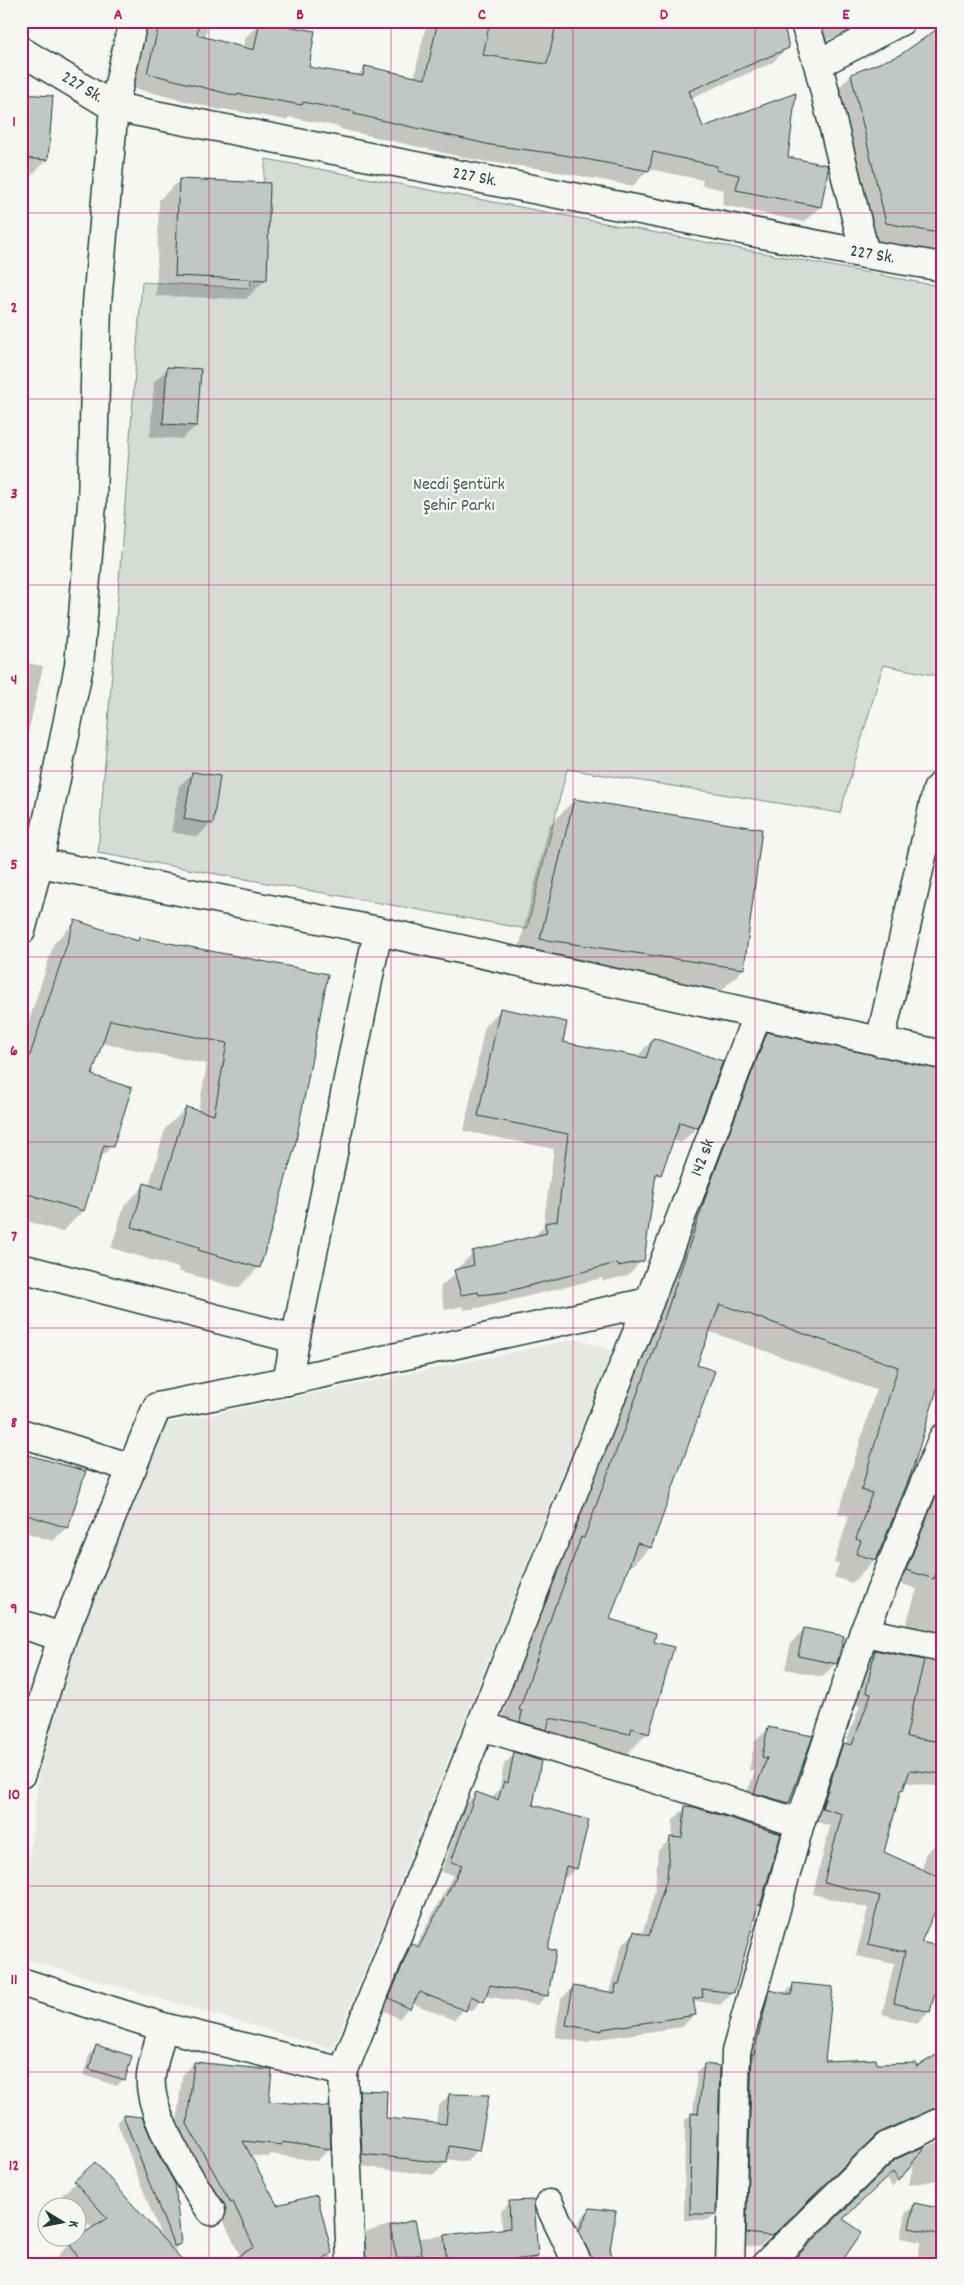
<svg xmlns="http://www.w3.org/2000/svg" width="964" height="2285" viewBox="0 0 964 2285" font-family="Dekko,sans-serif">
  <style>
    .built { fill: #e6e8e4 }
    .green { fill: #d6dbd6; stroke: #7a8c85 }
    .shadow { fill: #0003 }
    .building { fill: #c1c8c3; stroke: #1f3d34 }
    .lines { fill: none; stroke-linecap: round; stroke-linejoin: round }
    .minor-casing { stroke: #1f3d34; stroke-width: 31 }
    .minor { stroke: #f6f6f2; stroke-width: 28 }
    .grid { fill: none; stroke: #c2185b; stroke-width: 1; stroke-opacity: 0.55 }
    .labels { text-anchor: middle; dominant-baseline: central; stroke-width: 5; stroke-linejoin: round; paint-order: stroke }
    .street-label { font-size: 18px; fill: #1f3d34; stroke: #f6f6f2 }
    .park-label { font-size: 18px; fill: #445d54; stroke: #f6f6f2 }
    .neatline { fill: none; stroke: #c2185b; stroke-width: 2 }
    .grid-label { font-size: 16px; text-anchor: middle; font-weight: bold; fill: #c2185b }
  </style>
  <rect width="100%" height="100%" fill="#f6f6f2"/>
  <filter id="ink" filterUnits="userSpaceOnUse"><feTurbulence type="fractalNoise" baseFrequency=".02" numOctaves="2"/><feDisplacementMap in="SourceGraphic" scale="10" xChannelSelector="R" yChannelSelector="G"/><feConvolveMatrix kernelMatrix="1 2 1 2 8 2 1 2 1" color-interpolation-filters="sRGB"/></filter>
  <g filter="url(#ink)">
    <polygon class="built" points="576,1339 612,1351 333,2049 21,1958 21,1937 48,1686 166,1424"/>
    <polygon class="green" points="266,159 943,287 943,677 883,665 840,813 567,769 527,929 98,853 142,282 250,288"/>
    <g class="shadow">
      <polygon points="148,21 208,21 205,38 243,48 245,38 260,22 308,68 356,76 365,68 414,78 427,21 782,21 787,48 772,63 691,98 703,128 827,170 820,207 804,222 722,205 724,190 702,185 703,180 649,169 633,186 542,169 475,160 340,129 340,127 289,117 286,120 223,109 221,110 133,88"/>
      <polygon points="806,21 871,21 816,45"/>
      <polygon points="943,27 943,255 868,241 833,93 851,75 901,56"/>
      <polygon points="21,95 47,160 27,180 21,179"/>
      <polygon points="179,181 265,280 246,299 156,296 159,200"/>
      <polygon points="168,368 196,426 182,439 150,437 154,382"/>
      <polygon points="21,662 43,666 21,765"/>
      <polygon points="193,773 211,823 198,837 171,832 179,786"/>
      <polygon points="574,800 743,969 718,994 515,964 549,826"/>
      <polygon points="75,922 137,941 139,939 326,975 259,1267 238,1288 178,1271 179,1268 111,1248 124,1206 145,1185 149,1186 165,1129 186,1108 198,1112 207,1064 101,1043 90,1076 130,1089 111,1147 98,1160 83,1211 62,1232 21,1219 21,1046 54,943"/>
      <polygon points="501,1010 562,1043 637,1057 653,1039 721,1062 697,1128 681,1143 672,1140 660,1174 653,1181 643,1260 627,1276 603,1281 602,1278 488,1306 464,1310 463,1306 445,1310 440,1287 458,1271 458,1268 473,1253 532,1239 543,1227 554,1149 464,1131 485,1025"/>
      <polygon points="768,1034 943,1071 943,1379 936,1388 875,1559 852,1583 834,1577 839,1564 834,1563 849,1516 838,1513 876,1390 708,1331 695,1366 714,1372 650,1548 626,1571 608,1619 652,1643 648,1733 625,1756 497,1733 533,1628 536,1624 558,1562 562,1558 744,1057"/>
      <polygon points="21,1456 47,1460 84,1472 67,1527 53,1541 21,1531"/>
      <polygon points="940,1490 943,1490 943,1640 906,1624 917,1589 895,1582 928,1502"/>
      <polygon points="804,1629 836,1663 822,1677 785,1669 791,1643"/>
      <polygon points="876,1652 943,1664 943,1787 904,1782 898,1793 883,1852 922,1871 925,1854 938,1842 943,1844 943,1891 919,1943 943,1949 943,1984 933,1993 929,2012 917,2024 882,2014 894,1964 856,1956 868,1908 813,1894 830,1826 810,1820 832,1756 845,1745 860,1706 855,1704 864,1664"/>
      <polygon points="769,1728 788,1803 775,1816 742,1806 755,1771 749,1770 755,1741"/>
      <polygon points="515,1754 531,1806 576,1868 565,1878 562,1877 546,1950 547,1995 537,2005 485,1996 472,2011 465,2008 454,2020 412,2003 399,2019 380,2008 401,1954 412,1944 416,1946 453,1875 441,1872 466,1804 476,1793 492,1799 500,1787 504,1764"/>
      <polygon points="685,1808 759,1905 755,1909 732,1993 720,2005 697,2001 693,2005 694,2015 682,2027 591,2040 588,2043 555,2037 561,1999 573,1987 609,1992 622,1945 634,1933 642,1935 655,1891 658,1850 672,1838 673,1820"/>
      <polygon points="794,1984 824,2062 875,2065 923,2064 943,2052 943,2124 923,2118 867,2144 759,2247 735,2245 740,2068 758,2004 770,1992 783,1994"/>
      <polygon points="21,2047 25,2048 21,2054"/>
      <polygon points="96,2047 123,2079 117,2086 83,2075 90,2053"/>
      <polygon points="194,2063 267,2102 329,2149 317,2161 271,2154 268,2157 249,2155 276,2207 316,2196 333,2261 330,2264 227,2264 240,2256 220,2213 175,2137 182,2076"/>
      <polygon points="704,2066 715,2214 708,2220 684,2220 685,2120 693,2114 697,2072"/>
      <polygon points="360,2091 384,2119 436,2124 438,2107 449,2095 478,2150 466,2162 446,2159 446,2163 434,2175 351,2165 348,2103"/>
      <polygon points="124,2116 180,2244 173,2251 109,2264 60,2264 57,2257 69,2244 93,2229 78,2212 78,2208 74,2208 62,2195 95,2164 162,2239 117,2122"/>
      <polygon points="943,2140 943,2179 909,2185 914,2159 892,2187 886,2177 869,2187 926,2147"/>
      <polygon points="863,2193 841,2219 841,2259 850,2264 791,2264"/>
      <polygon points="533,2201 537,2264 358,2264 357,2241 366,2232 397,2223 396,2226 418,2238 502,2230 501,2211 510,2203"/>
      <polygon points="915,2204 943,2210 943,2264 916,2264 921,2242 900,2238 905,2214"/>
      <polygon points="590,2209 610,2245 616,2264 580,2264 571,2241 581,2218"/>
    </g>
    <g class="building">
      <polygon points="160,21 199,21 197,35 254,50 260,21 315,31 309,67 363,76 365,66 425,79 438,21 490,21 483,55 547,64 557,21 783,21 789,48 689,91 703,127 796,93 788,157 827,165 828,170 821,207 736,190 739,175 716,170 717,166 653,152 649,171 558,154 491,145 354,114 355,112 303,102 302,105 238,94 237,96 147,73"/>
      <polygon points="943,25 943,234 886,223 851,74 900,55"/>
      <polygon points="21,94 53,96 48,160 21,158"/>
      <polygon points="179,179 270,183 267,280 175,276"/>
      <polygon points="167,367 201,369 197,426 163,424"/>
      <polygon points="192,772 220,776 213,824 184,819"/>
      <polygon points="574,799 762,829 744,969 540,939"/>
      <polygon points="75,920 138,941 139,937 328,974 295,1146 260,1268 198,1250 199,1247 132,1227 144,1183 162,1189 186,1107 214,1115 227,1043 110,1020 92,1075 132,1088 113,1147 104,1145 84,1211 21,1192 21,1082"/>
      <polygon points="500,1008 567,1022 563,1042 646,1058 653,1038 723,1061 698,1128 680,1122 661,1175 656,1173 644,1261 618,1266 617,1263 505,1292 479,1295 478,1292 461,1295 454,1270 474,1265 472,1251 547,1233 545,1223 557,1221 568,1134 478,1116"/>
      <polygon points="767,1032 943,1070 943,1370 911,1474 876,1560 856,1554 861,1541 856,1539 872,1493 861,1490 898,1367 720,1304 697,1365 715,1371 651,1548 637,1543 610,1619 656,1633 654,1642 674,1647 649,1734 632,1728 630,1734 550,1718 547,1730 520,1722 522,1711 519,1710 556,1603 557,1603 581,1537 584,1538 642,1381 643,1381 709,1187"/>
      <polygon points="21,1453 86,1471 68,1528 21,1513"/>
      <polygon points="939,1488 943,1489 943,1551 934,1579 906,1570"/>
      <polygon points="804,1628 844,1636 837,1664 798,1656"/>
      <polygon points="875,1650 924,1660 906,1737 943,1742 943,1774 910,1770 903,1790 901,1789 884,1852 943,1879 943,1894 921,1942 943,1947 943,1982 938,1981 930,2012 894,2003 905,1952 868,1944 880,1896 824,1882 842,1814 822,1808 843,1743 852,1745 871,1694 866,1692"/>
      <polygon points="768,1727 813,1736 789,1803 754,1793 767,1758 762,1757"/>
      <polygon points="514,1752 541,1761 533,1805 589,1820 577,1869 566,1866 548,1949 556,1951 548,1996 490,1985 484,2002 471,1996 466,2011 420,1992 410,2009 389,1998 409,1949 411,1943 419,1947 462,1865 451,1862 476,1792 498,1800 504,1781 508,1783"/>
      <polygon points="685,1806 694,1807 781,1834 760,1906 758,1905 734,1993 702,1989 703,1997 693,1999 696,2015 602,2029 602,2031 566,2025 573,1986 615,1993 616,1984 619,1984 634,1931 649,1936 667,1878 670,1837 682,1838"/>
      <polygon points="793,1983 833,1987 825,2061 876,2059 877,2064 917,2063 916,2067 943,2051 943,2106 876,2135 772,2236 746,2233 752,2054 754,2054 769,1990 792,1995"/>
      <polygon points="96,2045 132,2056 125,2080 89,2069"/>
      <polygon points="194,2062 272,2070 269,2101 329,2107 331,2149 282,2142 282,2145 243,2141 277,2205 317,2195 332,2253 315,2264 224,2264 254,2247 233,2202 231,2203 187,2124"/>
      <polygon points="704,2064 720,2066 716,2214 690,2214 691,2113 698,2114"/>
      <polygon points="359,2090 387,2091 386,2118 446,2124 449,2094 489,2095 479,2151 449,2146 447,2163 362,2154"/>
      <polygon points="123,2115 142,2117 157,2152 175,2184 181,2244 174,2246"/>
      <polygon points="925,2146 899,2181 893,2172 843,2219 862,2232 840,2264 792,2264 794,2259 896,2159"/>
      <polygon points="95,2162 185,2264 82,2264 69,2243 107,2218 74,2181"/>
      <polygon points="534,2200 538,2257 479,2264 479,2261 447,2263 444,2235 510,2228 509,2201"/>
      <polygon points="914,2203 943,2209 943,2235 909,2228"/>
      <polygon points="590,2208 616,2211 610,2250 615,2264 593,2264 579,2231"/>
      <polygon points="415,2220 422,2254 397,2259 390,2226"/>
    </g>
    <g class="lines">
      <defs>
        <g id="minor">
          <polyline points="804,21 818,64 865,254"/>
          <path id="s1" d="M 21,51 L 114,107 L 865,254 L 943,267"/>
          <polyline points="818,64 901,21"/>
          <polyline points="21,859 378,931 943,1055"/>
          <polyline points="21,931 39,862 79,666 92,504 97,304 114,107 133,21"/>
          <polyline points="880,1042 937,790 943,784"/>
          <polyline points="21,1268 295,1339"/>
          <path id="s2" d="M 649,1302 L 757,1015"/>
          <polyline points="21,1433 132,1468"/>
          <polyline points="21,1624 62,1637"/>
          <polyline points="864,1632 943,1648"/>
          <polyline points="481,1726 800,1823"/>
          <polyline points="21,1774 62,1637 157,1407 287,1381"/>
          <polyline points="21,1982 163,2027 343,2072 649,1302 287,1381 378,931"/>
          <path d="M 163,2027 C 159,2043 153,2060 151,2076 C 147,2113 190,2180 211,2211"/>
          <polyline points="343,2072 351,2264"/>
          <polyline points="549,2204 578,2264"/>
          <polyline points="730,2264 736,2052 800,1823 864,1632 943,1438"/>
          <polyline points="766,2264 887,2146 943,2121"/>
        </g>
      </defs>
      <use href="#minor" class="minor-casing"/>
      <use href="#minor" class="minor"/>
    </g>
  </g>
  <path class="grid" d="M 209,21 L 209,2264M 391,21 L 391,2264M 573,21 L 573,2264M 755,21 L 755,2264M 21,213 L 943,213M 21,399 L 943,399M 21,585 L 943,585M 21,771 L 943,771M 21,957 L 943,957M 21,1142 L 943,1142M 21,1328 L 943,1328M 21,1514 L 943,1514M 21,1700 L 943,1700M 21,1886 L 943,1886M 21,2072 L 943,2072"/>
  <g class="labels">
    <g class="street-label">
      <text stroke="none"><textPath href="#s1" startOffset="71">227 Sk.</textPath></text>
      <text stroke="none"><textPath href="#s1" startOffset="476">227 Sk.</textPath></text>
      <text stroke="none"><textPath href="#s1" startOffset="881">227 Sk.</textPath></text>
      <text stroke="none"><textPath href="#s2" startOffset="154">142 sk</textPath></text>
    </g>
    <g class="park-label">
      <text x="459" y="485">Necdi Şentürk<tspan x="459" dy="21">Şehir Parkı</tspan></text>
    </g>
  </g>
  <rect width="964" height="2285" fill="none" stroke="#f6f6f2" stroke-width="55"/>
  <g transform="translate(62 2222) rotate(100)"><circle r="24" fill="#f6f6f2" stroke="#a0aca6"/>
  <path d="M0-4L9 19L0 12L-9 19Z" fill="#1f3d34"/>
  <text y="-8" font-size="14" font-weight="bold" text-anchor="middle" fill="#1f3d34">K</text>
  </g>
  <rect x="28" y="28" width="908" height="2230" class="neatline"/>
  <g class="grid-label">
    <text x="118" y="19">A</text>
    <text x="300" y="19">B</text>
    <text x="482" y="19">C</text>
    <text x="664" y="19">D</text>
    <text x="846" y="19">E</text>
    <text x="14" y="126">1</text>
    <text x="14" y="312">2</text>
    <text x="14" y="498">3</text>
    <text x="14" y="684">4</text>
    <text x="14" y="869">5</text>
    <text x="14" y="1055">6</text>
    <text x="14" y="1241">7</text>
    <text x="14" y="1427">8</text>
    <text x="14" y="1613">9</text>
    <text x="14" y="1799">10</text>
    <text x="14" y="1984">11</text>
    <text x="14" y="2170">12</text>
  </g>
</svg>
